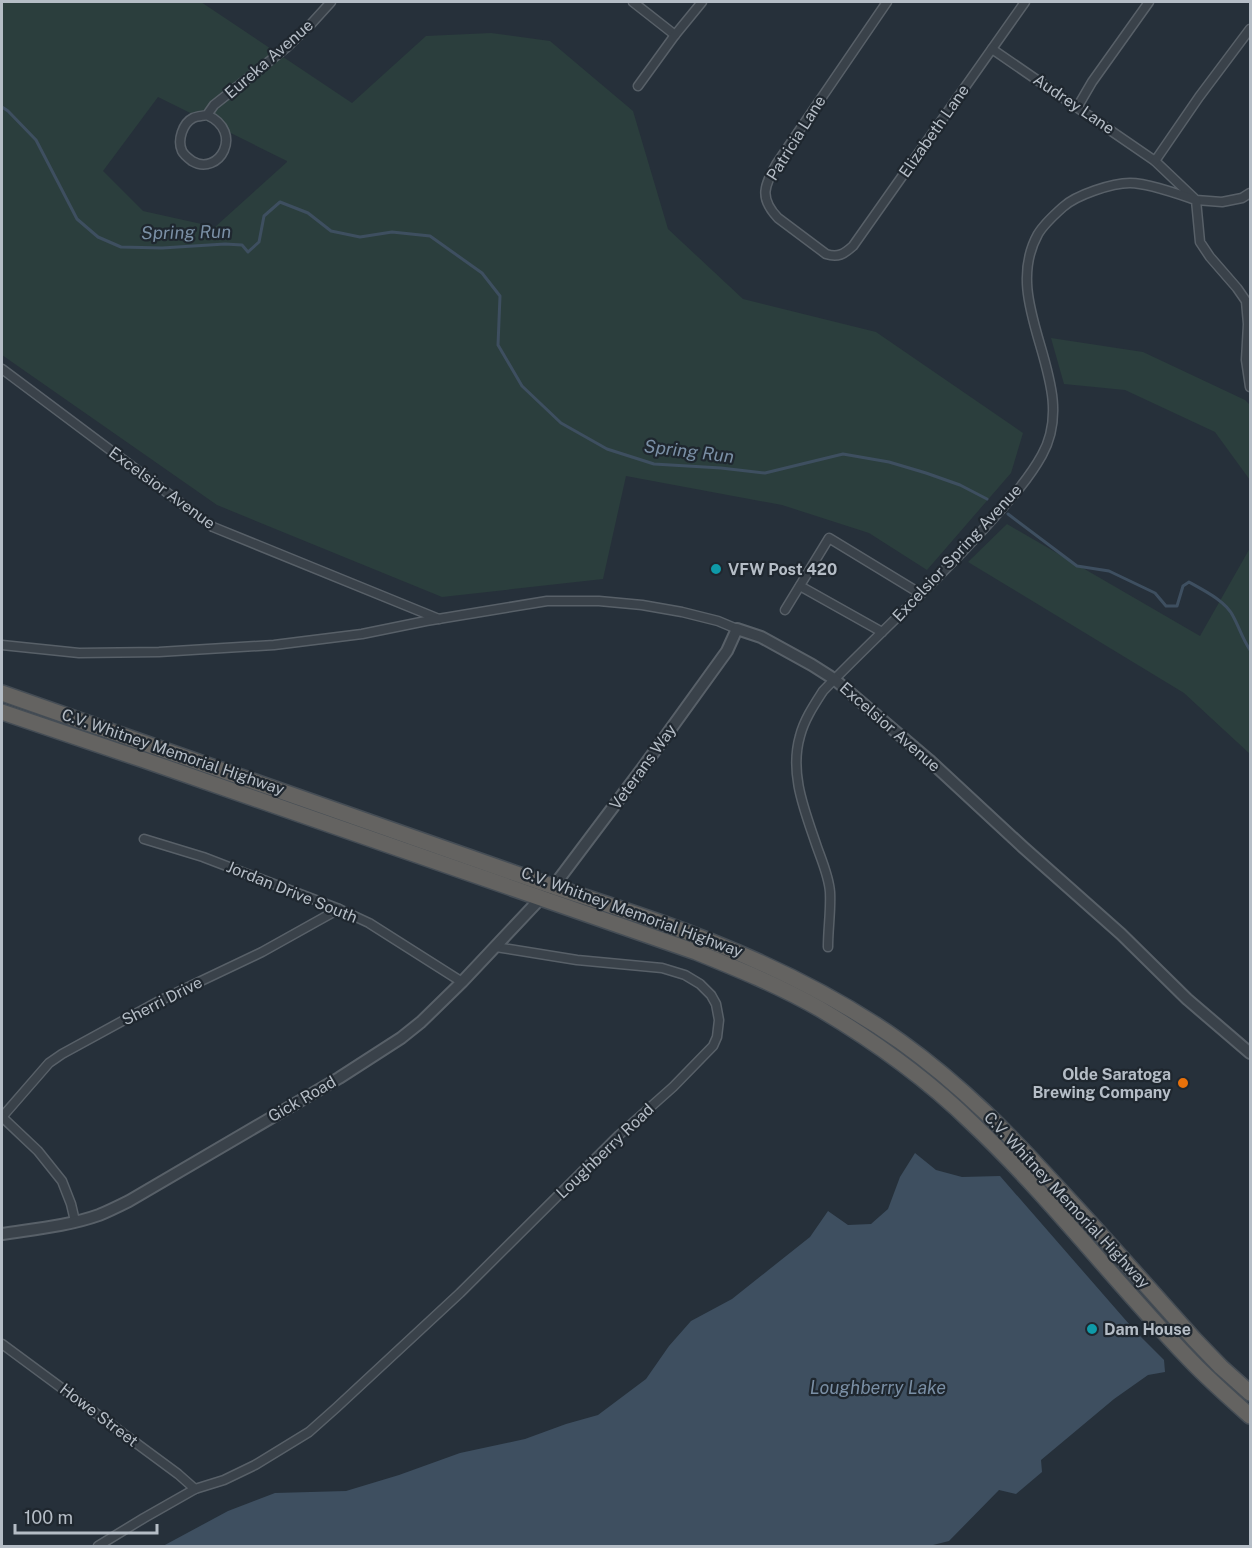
<svg xmlns="http://www.w3.org/2000/svg" width="1252" height="1548" viewBox="0 0 1252 1548" font-family="'Public Sans',sans-serif">
  <style>
    .green { fill: #2b3e3d; fill-rule: evenodd }
    .water { fill: #3e4f60 }
    .lines { fill: none; stroke-linecap: round; stroke-linejoin: round }
    .stream { stroke: #3e4f60; stroke-width: 3 }
    .minor-casing { stroke: #586068; stroke-width: 11 }
    .tertiary-casing { stroke: #586068; stroke-width: 14 }
    .trunk-casing { stroke: #454d55; stroke-width: 18 }
    .minor { stroke: #3a424a; stroke-width: 8 }
    .tertiary { stroke: #3a424a; stroke-width: 10 }
    .trunk { stroke: #646361; stroke-width: 15 }
    .culture-dot { fill: #0f9aa8; stroke: #1f272f; stroke-width: 2 }
    .food-dot { fill: #e8710a; stroke: #1f272f; stroke-width: 2 }
    .labels { text-anchor: middle; dominant-baseline: central; stroke-width: 4.5; stroke-linejoin: round; paint-order: stroke }
    .street-label { font-size: 16px; fill: #b5bdc6; stroke: #1f272f }
    .poi-label { font-size: 16px; font-weight: bold; fill: #b5bdc6; stroke: #1f272f; text-anchor: start }
    .water-label { font-size: 18px; font-style: italic; fill: #7a8fa5; stroke: #1f272f }
  </style>
  <rect width="100%" height="100%" fill="#26303a"/>
  <g class="green">
    <path d="M 2,2 L 201,2 L 352,103 L 426,36 L 491,33 L 550,41 L 633,111 L 668,229 L 743,299 L 876,332 L 1023,433 L 1011,473 L 927,570 L 869,533 L 782,505 L 626,476 L 603,579 L 442,597 L 217,505 L 2,355 ZM 158,97 L 287,161 L 287,162 L 215,227 L 143,211 L 103,171 Z"/>
    <polygon points="1051,338 1143,352 1245,400 1250,405 1250,480 1215,432 1125,390 1064,384"/>
    <polygon points="1007,524 1200,636 1250,548 1250,754 1184,693 968,562"/>
  </g>
  <polygon class="water" points="915,1153 936,1170 962,1177 1000,1176 1136,1332 1164,1360 1165,1372 1148,1375 1114,1399 1041,1460 1042,1472 1016,1494 999,1490 949,1541 929,1546 163,1546 228,1511 275,1493 346,1491 399,1475 460,1453 525,1439 566,1424 598,1415 646,1379 669,1346 691,1321 732,1299 810,1237 828,1211 848,1225 871,1224 888,1209 900,1177"/>
  <g class="lines">
    <g class="stream">
      <polyline points="2,107 8,111 36,140 77,219 98,237 121,247 162,248 225,244 242,245 248,252 259,242 264,216 280,202 308,213 331,231 360,237 392,232 430,236 482,273 500,296 498,345 522,386 561,423 607,449 654,464 721,468 765,473 843,454 889,462 926,473 960,485 987,499"/>
      <path d="M 1008,514 L 1077,566 L 1109,571 L 1155,593 L 1166,606 L 1177,606 L 1183,586 L 1189,582 C 1203,590 1226,601 1233,616 C 1240,629 1242,638 1250,650"/>
    </g>
    <defs>
      <g id="minor">
        <polyline points="633,2 675,35"/>
        <path d="M 887,2 L 777,163 C 765,185 758,197 778,218 L 826,254 C 838,258 844,254 853,246 L 1025,2"/>
        <polyline points="992,49 1155,161 1196,200 1222,202 1242,198 1250,193"/>
        <polyline points="638,86 675,35 702,2"/>
        <polyline points="1078,106 1092,82 1149,2"/>
        <path d="M 207,115 C 245,132 219,177 192,161 C 188,158 184,155 182,151 C 177,140 183,123 193,118 C 197,116 203,116 207,115 L 214,105 L 286,48 L 311,24 L 331,2"/>
        <polyline points="1155,161 1199,97 1250,29"/>
        <polyline points="2,369 213,527 439,619"/>
        <polyline points="800,586 882,632"/>
        <polyline points="785,610 829,538 921,594"/>
        <polyline points="2,645 79,653 159,652 274,645 362,634 426,621 547,601 599,601 642,605 682,612 718,621 737,629"/>
        <polyline points="144,839 203,857 339,909 369,923 462,982"/>
        <path d="M 828,947 C 828,929 831,910 830,892 C 829,877 822,861 817,847 C 805,811 789,774 800,736 C 804,720 814,705 823,691 C 874,638 930,588 980,533 C 1002,508 1026,484 1042,455 C 1082,383 998,306 1038,234 C 1044,224 1054,215 1063,207 C 1076,195 1112,183 1130,183 C 1148,183 1178,194 1196,200 L 1200,242 L 1210,257 L 1237,288 L 1246,301 L 1248,324 L 1246,360 L 1250,387"/>
        <polyline points="2,1117 49,1063 62,1054 159,1001 262,952 339,909"/>
        <polyline points="2,1117 38,1151 62,1181 71,1204 75,1221"/>
        <polyline points="2,1344 178,1474 195,1489"/>
        <polyline points="98,1546 144,1518 195,1489 224,1480 255,1465 309,1432 336,1408 460,1293 619,1135 673,1087 713,1046 717,1037 719,1020 716,1004 711,995 700,984 685,975 662,968 577,960 496,947"/>
      </g>
      <path id="tertiary" d="M 2,1234 C 34,1229 68,1226 99,1215 C 109,1211 119,1206 129,1201 L 339,1078 L 401,1038 L 421,1022 L 462,982 L 540,899 L 553,887 L 644,766 L 727,651 L 737,629 L 761,637 L 812,665 L 834,679 L 929,760 L 1024,848 L 1121,934 L 1187,999 L 1250,1053"/>
      <g id="trunk">
        <path d="M 2,693 C 172,754 343,813 514,873 C 562,890 611,905 659,922 C 744,952 828,990 901,1042 C 961,1085 1010,1135 1059,1189 C 1105,1238 1149,1289 1194,1339 L 1221,1367 L 1250,1393"/>
        <path d="M 2,712 L 144,760 L 696,952 C 738,969 780,986 820,1009 C 874,1041 927,1079 972,1123 C 1053,1199 1119,1288 1197,1367 C 1214,1384 1232,1400 1250,1416"/>
      </g>
    </defs>
    <use href="#minor" class="minor-casing"/>
    <use href="#tertiary" class="tertiary-casing"/>
    <use href="#trunk" class="trunk-casing"/>
    <use href="#minor" class="minor"/>
    <use href="#tertiary" class="tertiary"/>
    <use href="#trunk" class="trunk"/>
  </g>
  <g class="culture-dot">
    <circle cx="716" cy="569" r="6"/>
    <circle cx="1092" cy="1329" r="6"/>
  </g>
  <circle class="food-dot" cx="1183" cy="1083" r="6"/>
  <g class="labels">
    <g class="street-label">
      <text transform="translate(269 59) rotate(-41)">Eureka Avenue</text>
      <text transform="translate(1074 104) rotate(34)">Audrey Lane</text>
      <text transform="translate(934 131) rotate(-55)">Elizabeth Lane</text>
      <text transform="translate(796 138) rotate(-58)">Patricia Lane</text>
      <text transform="translate(162 488) rotate(36)">Excelsior Avenue</text>
      <text transform="translate(957 553) rotate(-47)">Excelsior Spring Avenue</text>
      <text transform="translate(890 727) rotate(41)">Excelsior Avenue</text>
      <text transform="translate(173 752) rotate(19)">C.V. Whitney Memorial Highway</text>
      <text transform="translate(643 767) rotate(-54)">Veterans Way</text>
      <text transform="translate(292 892) rotate(22)">Jordan Drive South</text>
      <text transform="translate(632 912) rotate(20)">C.V. Whitney Memorial Highway</text>
      <text transform="translate(162 1001) rotate(-27)">Sherri Drive</text>
      <text transform="translate(302 1099) rotate(-30)">Gick Road</text>
      <text transform="translate(605 1151) rotate(-44)">Loughberry Road</text>
      <text transform="translate(1067 1200) rotate(47)">C.V. Whitney Memorial Highway</text>
      <text transform="translate(99 1415) rotate(37)">Howe Street</text>
    </g>
    <g class="poi-label">
      <text x="728" y="569">VFW Post 420</text>
      <text x="1171" y="1074" text-anchor="end">Olde Saratoga<tspan x="1171" dy="18">Brewing Company</tspan></text>
      <text x="1104" y="1329">Dam House</text>
    </g>
    <g class="water-label">
      <text transform="translate(186 232) rotate(-1)">Spring Run</text>
      <text transform="translate(689 451) rotate(7)">Spring Run</text>
      <text x="878" y="1387">Loughberry Lake</text>
    </g>
  </g>
  <rect width="1252" height="1548" fill="none" stroke="#b5bdc6" stroke-width="6"/>
  <path d="M15 1524v9h142v-9" fill="none" stroke="#b5bdc6" stroke-width="3"/>
  <text x="24" y="1524" font-size="18" fill="#b5bdc6" stroke="#1f272f" stroke-width="4.5" paint-order="stroke">100 m</text>
</svg>
